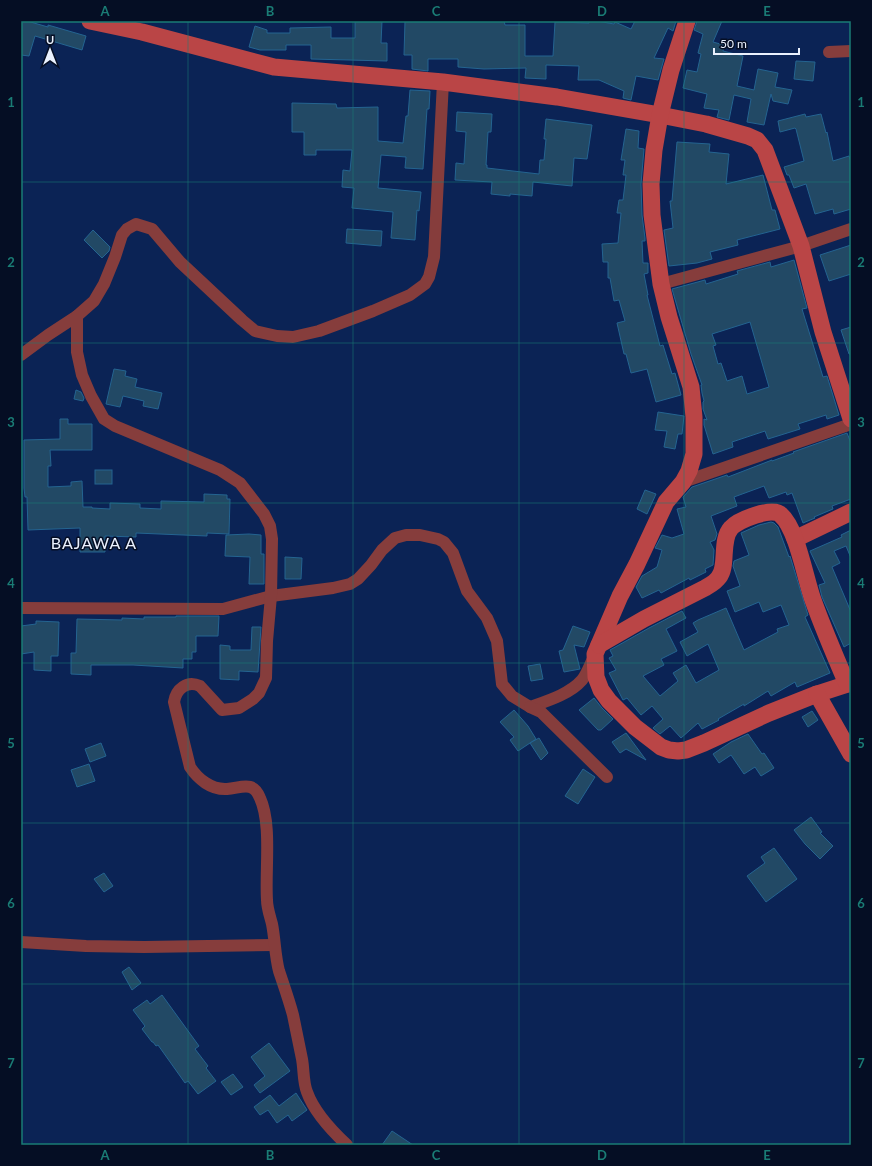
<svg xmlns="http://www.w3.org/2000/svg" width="872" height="1166" viewBox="0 0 872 1166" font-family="Lato,sans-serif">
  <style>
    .building { fill: #224965; stroke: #246491; fill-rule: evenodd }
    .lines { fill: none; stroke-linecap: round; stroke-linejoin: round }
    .street { stroke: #863d3c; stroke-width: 12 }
    .secondary { stroke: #ba4546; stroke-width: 17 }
    .grid { fill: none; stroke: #1a7c75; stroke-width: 1; stroke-opacity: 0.55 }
    .labels { text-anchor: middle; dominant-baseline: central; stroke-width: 3; stroke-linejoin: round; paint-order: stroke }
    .quarter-label { font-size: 16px; letter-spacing: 1px; fill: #eaf1fe; stroke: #050e24 }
    .neatline { fill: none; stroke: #1a7c75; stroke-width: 1.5 }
    .grid-label { font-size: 13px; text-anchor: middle; font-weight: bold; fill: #1a7c75 }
  </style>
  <rect width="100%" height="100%" fill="#0b2355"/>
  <g class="building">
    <polygon points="21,21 27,21 48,27 48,25 86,36 82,50 35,36 29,56 21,55"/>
    <polygon points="355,21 382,21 381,43 387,43 387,61 311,59 311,45 286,45 286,50 260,50 249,47 255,26 267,30 267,33 290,33 290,28 331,27 331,38 355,38"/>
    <polygon points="405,21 504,21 505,25 525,25 525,56 553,56 555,22 589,23 589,21 597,21 614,24 615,22 631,29 635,21 676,21 673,31 668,28 654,58 664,59 658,80 636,76 631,100 623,98 624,91 599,80 578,80 579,66 546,65 546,79 525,78 526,68 484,69 458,67 458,59 428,59 428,71 412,69 412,55 404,55"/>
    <polygon points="697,21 722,21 713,42 724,45 723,51 743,56 737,86 754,90 758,69 778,73 775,87 792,90 788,104 773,101 771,94 764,125 747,122 751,99 734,95 729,120 717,117 719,110 704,108 707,94 683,88 687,70 697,72 701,54 698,53 703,34 694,30"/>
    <polygon points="796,61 815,62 813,81 794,79"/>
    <polygon points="410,90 430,91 429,109 427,109 423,169 405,168 406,157 381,155 378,188 421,192 419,211 417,210 415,240 391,238 393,212 352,208 354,188 342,187 343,170 350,171 352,150 316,150 316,155 304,155 304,132 292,132 292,103 336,104 337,108 378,107 378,141 403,143 406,116 408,116"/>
    <polygon points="457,112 492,114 491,132 488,132 486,165 487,165 487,168 539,174 540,160 544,160 546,139 544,139 546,119 592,125 587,159 574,158 572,186 533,182 532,196 510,194 510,196 491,194 492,182 455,180 456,163 464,164 466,132 456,131"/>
    <polygon points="805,114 806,117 821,114 826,133 827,132 833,161 849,156 851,162 851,209 834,214 833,209 815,214 806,184 794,188 789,175 787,175 784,167 804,161 796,129 795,128 780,132 778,121"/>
    <polygon points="626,129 639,131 638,148 644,149 641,184 642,215 645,238 645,241 642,241 643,263 648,263 648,273 644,274 648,295 647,295 660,346 663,345 672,374 675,373 681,395 656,402 647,369 631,373 626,354 624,354 617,323 625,321 619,300 614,301 610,278 608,278 608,262 603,262 602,244 618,243 621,213 617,213 619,200 623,200 626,175 623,175 625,160 621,160"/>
    <polygon points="677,142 710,144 709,152 729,154 726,184 763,175 772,210 775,210 780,229 737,240 738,245 710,252 712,259 697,263 669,266 664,230 673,228 670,201 672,201"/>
    <polygon points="347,229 382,231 381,246 346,243"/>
    <polygon points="93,230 110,247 109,251 102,258 84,240"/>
    <polygon points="851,245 851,274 829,281 820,255"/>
    <path d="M 794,260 L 807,308 L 802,309 L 823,377 L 827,376 L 839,415 L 827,419 L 826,415 L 798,424 L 800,429 L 768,439 L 765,431 L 732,442 L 733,447 L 713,454 L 704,425 L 704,419 L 707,420 L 703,409 L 703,402 L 704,401 L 702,393 L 701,385 L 702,385 L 691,354 L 672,289 L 705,280 L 706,284 L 738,274 L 737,271 L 770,262 L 771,267 ZM 750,322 L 769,387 L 747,394 L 742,376 L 727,381 L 721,363 L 718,364 L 713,346 L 716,345 L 712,334 Z"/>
    <polygon points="851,327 851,354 849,354 841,330"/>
    <polygon points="114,369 126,371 125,376 137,379 135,387 162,393 158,409 143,406 144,401 123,396 120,407 106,404"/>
    <polygon points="76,390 81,392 84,398 83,401 74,399"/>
    <polygon points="658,412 684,416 682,434 678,434 675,449 664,447 667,431 655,430"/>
    <polygon points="60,419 68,419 68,424 92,424 92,450 50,450 51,466 48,466 48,487 71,486 71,482 82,481 83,507 92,507 92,508 110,509 110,503 140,504 140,508 161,509 161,501 204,502 204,494 227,495 227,499 230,499 229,534 207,533 207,536 136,533 136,537 105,536 105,552 80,552 80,528 28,530 27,497 25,497 24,488 24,440 60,439"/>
    <polygon points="847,433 851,443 851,499 832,506 833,509 814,517 815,518 803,523 792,493 787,495 786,492 769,498 764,486 734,497 737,506 711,516 717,534 715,540 710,542 714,550 713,565 705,569 706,572 690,580 689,578 661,593 659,590 642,598 636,587 642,576 657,567 662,550 655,548 662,535 672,538 684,534 677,509 686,507 683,497 692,487 727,475 728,477 772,460 772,461 794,453 793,452"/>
    <rect x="95" y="470" width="17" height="14"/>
    <polygon points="645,490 656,494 647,514 637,509"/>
    <polygon points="771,522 774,523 778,527 789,557 790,556 808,615 805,617 830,673 797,687 795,682 771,696 768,691 744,706 744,704 718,719 719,720 702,729 698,723 681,738 670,726 660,734 653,728 663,719 652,706 641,715 627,698 623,700 609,673 616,670 609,658 613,656 610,650 649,628 682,611 686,618 666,629 677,651 661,659 664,665 643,676 660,696 678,681 673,673 686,665 696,683 719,670 708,644 687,656 680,642 698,632 693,623 698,620 726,608 744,650 778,632 777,629 789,625 781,605 763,612 759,602 735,612 727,591 740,586 733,566 734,561 749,555 741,533 759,525"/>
    <polygon points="851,530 851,558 846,546 834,551 840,563 832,567 851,612 851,643 844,647 822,597 819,585 825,583 810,551 842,537 841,535"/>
    <polygon points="249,534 261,535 261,554 264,554 264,584 249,584 250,557 225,556 226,535"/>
    <polygon points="285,557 302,558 301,579 285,579"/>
    <polygon points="176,616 219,616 218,636 196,636 196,652 192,652 192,659 183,659 183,668 133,665 91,665 91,675 71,674 71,653 76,653 77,619 122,620 122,618 144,619 144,617 176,617"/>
    <polygon points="36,621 59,622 58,656 51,656 51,671 34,670 34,652 21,654 21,626 36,624"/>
    <polygon points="573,626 590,632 584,647 574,645 580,669 564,672 559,651 563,650"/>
    <polygon points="252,627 261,627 258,672 239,671 239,680 220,679 220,645 230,646 230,650 251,650"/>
    <polygon points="540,664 543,679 531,681 528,666"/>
    <polygon points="594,698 602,708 613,719 601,730 598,730 579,710"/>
    <polygon points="514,710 528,726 536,739 518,751 510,740 514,737 500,722"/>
    <polygon points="812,711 818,720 808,727 802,717"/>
    <polygon points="626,733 646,760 626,749 620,753 612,742"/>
    <polygon points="748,734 762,754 764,753 774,768 761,776 755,767 744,774 731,755 719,763 713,754 731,742"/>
    <polygon points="539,738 548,753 541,760 530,743"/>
    <polygon points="101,743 106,756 90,762 85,749"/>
    <polygon points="89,764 95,781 77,787 71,770"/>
    <polygon points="583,769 595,777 578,804 565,796"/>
    <polygon points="811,817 822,832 820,833 833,846 820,859 805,844 794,830"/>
    <polygon points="774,848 797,879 766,902 747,876 765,863 761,857"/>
    <polygon points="104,873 113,886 104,892 94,879"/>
    <polygon points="129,967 141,983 132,990 122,972"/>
    <polygon points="162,995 199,1046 195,1049 208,1066 206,1068 216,1081 198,1094 188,1081 185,1083 158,1045 156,1046 153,1042 152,1042 142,1029 145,1026 133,1010 147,1000 150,1004"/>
    <polygon points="269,1043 290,1071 260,1093 254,1085 265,1076 251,1057"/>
    <polygon points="233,1074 243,1087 231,1095 221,1082"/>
    <polygon points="296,1093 307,1110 292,1121 288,1115 277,1123 268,1110 260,1115 254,1107 270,1095 279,1106"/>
    <polygon points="392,1131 413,1145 382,1145"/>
  </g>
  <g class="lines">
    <g class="street">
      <polyline points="829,52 851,51"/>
      <polyline points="661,284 801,246 851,229"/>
      <polyline points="21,355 48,335 77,316"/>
      <polyline points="683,482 851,424"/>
      <path d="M 21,608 L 223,609 L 271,596 L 333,588 L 350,584 L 358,579 L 371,565 L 382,550 L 395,538 L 406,535 L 420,535 L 438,539 L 444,542 L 453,553 L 467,591 L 487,618 L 497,641 L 502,684 L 512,696 L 530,707 C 547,701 570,694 582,680 C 587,674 590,664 594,657"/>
      <polyline points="530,707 541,712 607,777"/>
      <polyline points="21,942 86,946 144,947 274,945"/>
      <path d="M 347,1145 C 332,1131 314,1112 307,1092 C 303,1082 304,1070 302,1059 C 299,1044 296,1029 293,1015 C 289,1000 284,986 279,971 C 275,956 275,939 272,924 C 270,916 267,908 267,900 C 265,870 272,824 260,798 C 253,780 241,788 227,789 C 211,790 198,779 190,767 L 174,702 C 176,689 187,680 200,686 L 222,710 L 239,708 L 253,699 L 259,693 L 266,678 L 267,641 L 271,596 L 272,539 L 270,526 L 264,514 L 240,483 L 220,470 L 115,426 L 104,419 L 91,396 L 82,375 L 77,352 L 77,316 L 94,301 L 104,284 L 115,257 L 122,235 L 127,229 L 136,224 L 152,229 L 180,262 L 242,320 L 255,331 L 277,336 L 293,337 L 319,331 L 373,311 L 410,295 L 425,284 L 429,277 L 434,257 L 443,82"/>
    </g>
    <g class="secondary">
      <polyline points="90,21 142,32 274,67 443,82 557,97 660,115 706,124 748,136 757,140 765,150 801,246 823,332 851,419"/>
      <polyline points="687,21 671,70 660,115 654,150 651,184 652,215 661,284 669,317 691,387 694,417 694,454 689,471 683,482 666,502 637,564 620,596 595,654 596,677 601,690 609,701 635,727 661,747 669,750 678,751 686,750 704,743 769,713 817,694 851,683"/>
      <polyline points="795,539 851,512"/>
      <path d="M 599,645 L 644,619 L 705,588 C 710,585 716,582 719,577 C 728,566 720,540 731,528 C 738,520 773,506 781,515 C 797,529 805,578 813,600 C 823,628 835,656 847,684"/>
      <polyline points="817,694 851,754"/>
    </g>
  </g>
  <path class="grid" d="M 188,21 L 188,1145M 353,21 L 353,1145M 519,21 L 519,1145M 684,21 L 684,1145M 21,182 L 851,182M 21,343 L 851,343M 21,503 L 851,503M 21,663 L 851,663M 21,823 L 851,823M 21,984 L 851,984"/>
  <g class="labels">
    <g class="quarter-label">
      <text x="94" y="542">BAJAWA A</text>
    </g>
  </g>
  <rect width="872" height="1166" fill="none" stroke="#050e24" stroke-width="44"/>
  <g transform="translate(50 50)" stroke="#050e24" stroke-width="3" paint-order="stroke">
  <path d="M0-3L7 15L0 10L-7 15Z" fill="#eaf1fe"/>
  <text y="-6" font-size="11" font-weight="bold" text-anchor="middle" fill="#eaf1fe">U</text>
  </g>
  <path d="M714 48v6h85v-6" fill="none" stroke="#eaf1fe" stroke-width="2"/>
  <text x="720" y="48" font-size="12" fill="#eaf1fe" stroke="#050e24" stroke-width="3" paint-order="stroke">50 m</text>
  <rect x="22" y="22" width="828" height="1122" class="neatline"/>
  <g class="grid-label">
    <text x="105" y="16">A</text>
    <text x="270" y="16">B</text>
    <text x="436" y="16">C</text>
    <text x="602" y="16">D</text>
    <text x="767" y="16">E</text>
    <text x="11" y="107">1</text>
    <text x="861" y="107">1</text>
    <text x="11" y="267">2</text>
    <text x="861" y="267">2</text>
    <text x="11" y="427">3</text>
    <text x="861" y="427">3</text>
    <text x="11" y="588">4</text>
    <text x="861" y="588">4</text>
    <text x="11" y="748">5</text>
    <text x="861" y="748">5</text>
    <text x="11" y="908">6</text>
    <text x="861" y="908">6</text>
    <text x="11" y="1068">7</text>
    <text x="861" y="1068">7</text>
    <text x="105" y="1160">A</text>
    <text x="270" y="1160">B</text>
    <text x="436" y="1160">C</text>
    <text x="602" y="1160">D</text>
    <text x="767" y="1160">E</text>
  </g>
</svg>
